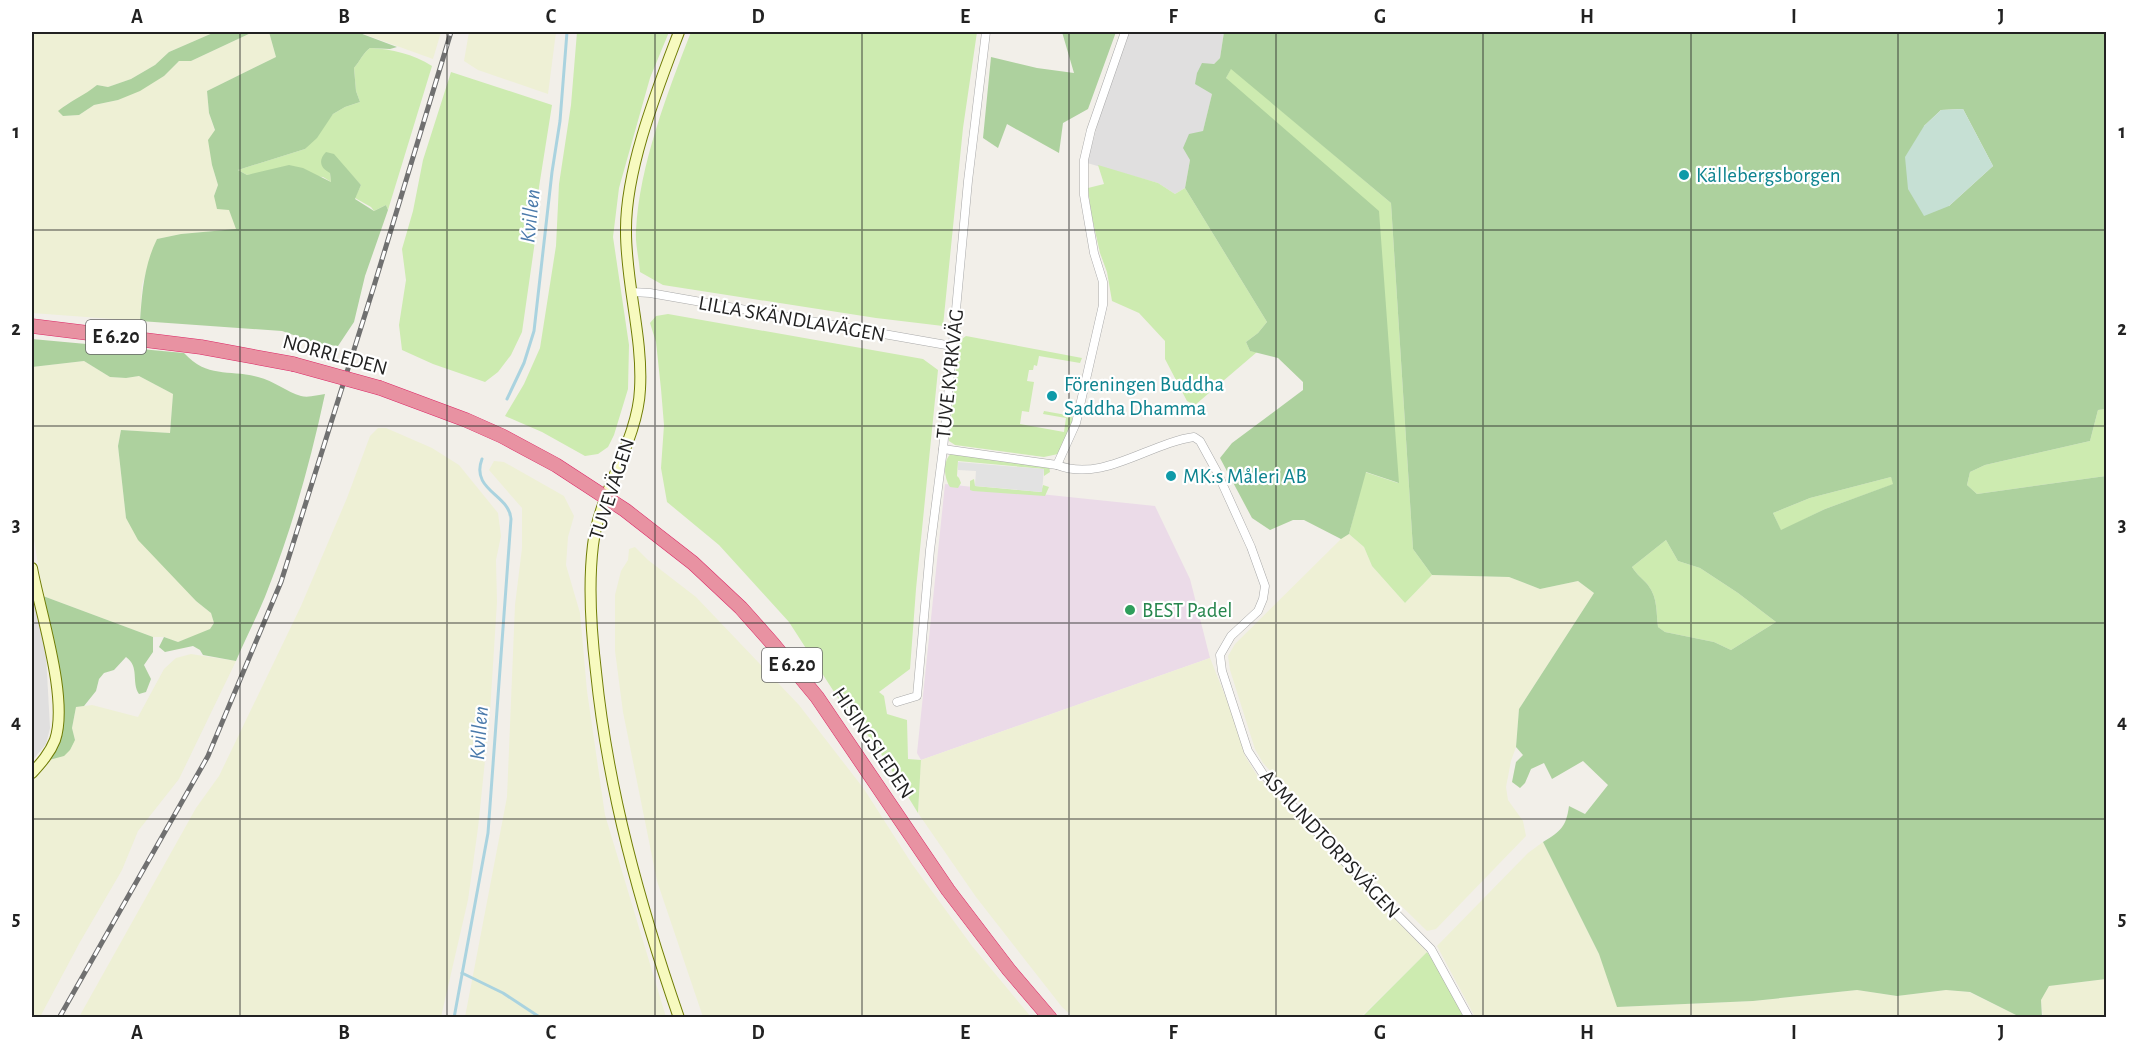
<svg xmlns="http://www.w3.org/2000/svg" width="2138" height="1049" viewBox="0 0 2138 1049" font-family="'Alegreya Sans',sans-serif">
  <style>
    .residential { fill: #e0dfdf }
    .industrial { fill: #ebdbe8 }
    .farmland { fill: #eef0d5 }
    .grass { fill: #cdebb0 }
    .forest { fill: #add19e; fill-rule: evenodd }
    .wetland { fill: #c6e0d4 }
    .parking { fill: #e2e2e2 }
    .lines { fill: none; stroke-linecap: round; stroke-linejoin: round }
    .stream { stroke: #aad3df; stroke-width: 3 }
    .street-casing { stroke: #a9a9a9; stroke-width: 9 }
    .secondary-casing { stroke: #707d05; stroke-width: 12 }
    .highway-casing { stroke: #dc2a67; stroke-width: 15 }
    .street { stroke: #fff; stroke-width: 8 }
    .secondary { stroke: #f7fabf; stroke-width: 10 }
    .highway { stroke: #e892a2; stroke-width: 14 }
    .rail-casing { stroke: #707070; stroke-width: 5 }
    .rail { stroke: #fff; stroke-width: 3; stroke-dasharray: 9; stroke-linecap: butt }
    .highway-bridge-casing { stroke: #dc2a67; stroke-width: 15; stroke-linecap: butt }
    .highway-bridge { stroke: #e892a2; stroke-width: 14 }
    .grid { fill: none; stroke: #222; stroke-width: 1.5; stroke-opacity: 0.55 }
    .culture-dot { fill: #0f9aa8; stroke: #fff; stroke-width: 2 }
    .leisure-dot { fill: #2e9e5b; stroke: #fff; stroke-width: 2 }
    .labels { text-anchor: middle; dominant-baseline: central; stroke-width: 4.5; stroke-linejoin: round; paint-order: stroke }
    .shield { fill: #fff; stroke: #646464; stroke-width: 1.5 }
    .shield-label { font-size: 20px; font-weight: bold; fill: #222 }
    .culture-label { font-size: 21px; fill: #0d838f; stroke: #fff; text-anchor: start }
    .street-label { font-size: 21px; fill: #222; stroke: #fff }
    .leisure-label { font-size: 21px; fill: #27864d; stroke: #fff; text-anchor: start }
    .water-label { font-size: 22px; font-style: italic; fill: #4a7aab; stroke: #fff }
    .neatline { fill: none; stroke: #222; stroke-width: 2 }
    .grid-label { font-size: 20px; text-anchor: middle; font-weight: bold; fill: #222 }
  </style>
  <rect width="100%" height="100%" fill="#f2efe9"/>
  <g class="residential">
    <polygon points="1127,32 1224,32 1220,58 1214,64 1212,94 1203,132 1190,160 1185,188 1175,194 1158,183 1087,163 1102,108"/>
    <polygon points="32,591 46,655 50,728 46,744 32,761"/>
  </g>
  <polygon class="industrial" points="945,484 1155,506 1190,579 1210,658 921,760 917,753"/>
  <g class="farmland">
    <polygon points="32,32 215,32 169,52 155,65 131,79 108,87 97,85 86,94 67,104 59,111 63,116 79,115 94,105 118,100 164,76 179,61 191,61 253,32 269,32 276,57 207,91 209,113 215,131 212,165 218,185 214,196 229,210 237,229 181,234 157,239 142,285 140,321 32,313"/>
    <polygon points="358,32 441,32 433,59"/>
    <polygon points="469,32 556,32 548,94 478,70 464,61"/>
    <polygon points="84,361 110,377 125,378 139,376 173,394 170,433 121,430 118,446 126,518 196,601 211,613 214,623 210,629 202,633 178,642 164,637 153,637 43,596 32,527 32,367"/>
    <polygon points="378,428 386,428 432,448 459,465 498,513 501,536 496,560 497,602 490,712 478,828 468,900 441,1017 79,1017 196,808 219,776 301,606 347,498 370,436"/>
    <polygon points="494,461 504,462 564,496 574,516 568,537 566,565 580,613 587,691 605,815 666,1017 465,1017 507,797 515,605 522,548 522,508 489,470"/>
    <polygon points="1349,534 1364,547 1372,566 1405,603 1432,575 1509,577 1540,589 1578,581 1594,593 1519,709 1516,747 1511,761 1506,787 1508,800 1523,821 1526,836 1436,929 1427,931 1343,849 1263,763 1255,749 1230,670 1228,656 1235,644 1341,539"/>
    <polygon points="635,547 648,560 696,597 799,705 864,789 912,864 972,946 1031,1017 703,1017 657,881 623,712 615,651 615,595 621,571 628,560 629,549"/>
    <polygon points="191,654 236,661 179,779 138,831 122,870 80,942 40,1017 32,1018 32,779 49,760 75,740 72,728 76,707 92,705 138,717 164,669 176,658"/>
    <polygon points="1210,658 1236,723 1245,756 1258,777 1427,952 1361,1017 1073,1017 1062,1007 976,897 918,813 921,760"/>
    <polygon points="1543,842 1599,954 1618,1007 1753,1001 1857,990 1897,996 1946,990 1969,992 2020,1017 1475,1017 1437,946 1528,853"/>
    <polygon points="2106,979 2106,1017 2043,1017 2041,1000 2049,986"/>
  </g>
  <g class="grass">
    <polygon points="577,32 669,32 650,78 619,188 613,237 629,345 628,389 614,435 608,447 598,454 585,456 542,432 505,416 524,384 540,348 556,246 559,184 571,105"/>
    <path d="M 691,32 L 977,32 L 963,128 L 943,326 L 876,318 L 663,285 L 640,272 C 639,258 635,244 636,230 C 639,166 668,91 691,32 Z"/>
    <path d="M 370,48 C 392,49 413,54 432,66 L 388,210 L 386,205 L 374,211 L 371,207 L 355,198 L 361,185 L 348,171 L 330,173 L 331,182 L 323,177 L 266,172 L 247,175 L 238,170 L 305,149 L 333,114 L 345,107 L 360,102 L 356,91 L 354,68 C 360,61 363,53 370,48 Z"/>
    <polygon points="1231,68 1391,203 1413,549 1432,575 1405,603 1372,566 1364,547 1349,534 1365,472 1398,483 1226,78"/>
    <polygon points="451,72 552,105 539,187 535,241 522,332 511,355 498,372 485,382 433,364 402,350 399,325 406,280 402,249 413,211 423,160"/>
    <polygon points="1098,165 1158,183 1175,194 1185,188 1267,322 1258,333 1246,342 1250,351 1257,352 1195,405 1187,401 1165,359 1165,341 1139,313 1112,301 1107,272 1100,253 1091,213 1088,188 1104,184"/>
    <polygon points="668,314 923,359 938,370 916,589 910,669 879,692 884,696 887,714 907,720 908,759 921,760 918,813 886,761 852,713 838,698 789,622 719,545 667,502 661,468 664,425 661,389 656,342 650,323 656,316"/>
    <polygon points="966,336 1082,358 1080,363 1039,356 1037,366 1034,365 1033,370 1029,370 1027,381 1034,382 1029,412 1022,411 1020,424 1064,432 1066,418 1043,414 1044,411 1072,416 1073,422 1058,454 1044,457 955,445 949,441 959,341"/>
    <polygon points="2106,409 2106,476 1977,494 1967,485 1970,472 1985,465 2090,441 2098,410"/>
    <path d="M 952,453 L 1049,466 L 1050,472 L 1044,476 L 1044,469 L 958,461 L 957,476 L 959,478 L 961,483 L 958,488 L 950,487 C 944,478 942,460 952,453 Z"/>
    <polygon points="1891,477 1894,484 1825,509 1781,531 1773,513 1810,498"/>
    <polygon points="974,479 975,486 1041,492 1043,485 1049,487 1045,496 973,491 970,490 970,481"/>
    <path d="M 1666,540 L 1678,561 L 1700,568 L 1738,593 L 1776,622 L 1731,650 L 1714,642 L 1665,632 L 1658,627 C 1656,613 1658,598 1648,585 C 1643,579 1637,575 1632,567 Z"/>
    <polygon points="1427,952 1438,968 1464,1017 1361,1018"/>
  </g>
  <g class="forest">
    <path d="M 215,32 L 253,32 L 191,61 L 179,61 L 164,76 L 140,91 L 118,100 L 94,105 L 79,115 L 63,116 L 58,111 C 70,101 85,95 97,85 L 108,87 L 131,79 L 155,65 L 169,52 Z"/>
    <path d="M 269,32 L 357,32 L 397,47 L 390,49 L 370,48 C 363,53 360,61 354,68 L 356,91 L 360,102 L 345,107 L 333,114 L 317,138 L 305,149 L 238,170 L 247,175 L 289,165 L 303,168 L 331,182 L 330,173 C 320,168 318,160 326,152 L 334,154 L 361,185 L 355,199 L 374,211 L 386,205 L 388,210 L 365,276 L 354,322 L 338,346 L 319,344 L 282,331 L 140,321 C 142,293 144,265 157,239 L 181,234 L 236,229 L 229,210 L 217,209 L 214,196 L 218,185 L 212,165 L 208,140 L 215,130 L 209,113 L 207,91 L 276,57 Z"/>
    <polygon points="1062,32 1116,32 1088,109 1063,123 1059,153 1007,124 998,148 983,138 991,57 1037,68 1074,73"/>
    <path d="M 1224,32 L 2106,32 L 2106,409 L 2098,410 L 2090,441 L 1985,465 L 1970,472 L 1967,485 L 1977,494 L 2106,476 L 2106,979 L 2049,986 L 2041,1000 L 2042,1017 L 2020,1017 L 1970,992 L 1946,990 L 1897,996 L 1857,990 L 1753,1001 L 1617,1007 L 1599,954 L 1543,842 C 1561,831 1566,827 1569,806 L 1585,814 L 1608,785 L 1583,761 L 1552,779 L 1544,763 L 1531,769 L 1525,783 L 1520,788 L 1512,782 L 1516,762 L 1523,755 L 1516,747 L 1519,709 L 1594,593 L 1578,581 L 1540,589 L 1509,577 L 1432,575 L 1413,549 L 1391,203 L 1231,69 L 1226,78 L 1379,211 L 1399,483 L 1366,472 L 1349,534 L 1341,539 L 1304,520 L 1293,520 L 1270,530 L 1252,518 L 1220,458 L 1232,443 L 1303,390 L 1303,382 L 1278,358 L 1250,351 L 1246,342 L 1258,333 L 1267,322 L 1185,188 L 1190,160 L 1183,148 L 1189,134 L 1203,131 L 1212,94 L 1195,84 L 1197,73 L 1202,63 L 1214,64 L 1220,58 ZM 1963,109 L 1993,166 L 1949,206 L 1924,126 L 1941,110 ZM 1891,477 L 1893,484 L 1825,509 L 1781,530 L 1773,513 L 1810,498 ZM 1666,540 L 1678,561 L 1700,568 L 1738,593 L 1776,622 L 1731,650 L 1714,642 L 1665,632 L 1658,627 C 1656,613 1658,598 1648,585 C 1643,579 1637,575 1632,567 Z"/>
    <path d="M 32,339 L 184,353 C 208,379 229,369 258,377 C 274,381 287,392 301,396 C 308,398 318,395 325,394 C 311,459 293,526 268,589 C 259,613 246,637 236,661 L 203,655 L 200,650 L 193,646 L 165,652 L 159,647 L 164,637 L 178,642 L 210,629 L 214,623 L 211,613 L 196,601 L 138,540 L 126,518 L 118,446 L 121,430 L 170,433 L 173,394 L 139,376 L 126,378 L 110,377 L 84,361 L 32,367 Z"/>
    <path d="M 43,596 L 153,637 L 153,652 L 144,665 L 151,679 L 146,692 L 139,694 C 131,682 140,667 126,657 L 114,670 L 104,673 L 99,679 L 96,691 L 84,706 L 76,707 L 72,728 L 75,740 L 70,750 L 64,756 L 49,760 L 57,742 Z"/>
  </g>
  <polygon class="wetland" points="1963,109 1993,166 1949,206 1924,216 1908,189 1905,157 1924,126 1941,110"/>
  <polygon class="parking" points="958,462 1044,469 1042,492 975,486 976,471 958,470"/>
  <g class="lines">
    <g class="stream">
      <polyline points="507,399 524,363 534,331 552,172 560,121 567,32"/>
      <polyline points="462,973 503,993 541,1018"/>
      <path d="M 454,1018 L 488,833 L 511,519 C 510,495 470,490 482,459"/>
    </g>
    <defs>
      <g id="street">
        <polyline points="632,292 650,293 952,346"/>
        <polyline points="943,449 1057,465 1076,423 1103,305 1103,282 1094,253 1084,195 1084,160 1091,130 1125,32"/>
        <path d="M 1057,465 C 1103,483 1149,443 1194,437 L 1200,441 L 1217,472 L 1251,547 L 1265,586 L 1263,599 L 1258,611 L 1231,636 L 1220,655 L 1222,671 L 1248,751 L 1263,774 L 1341,858 L 1431,949 L 1469,1018"/>
        <polyline points="897,702 917,696 930,550 943,449 968,181 986,32"/>
      </g>
      <g id="secondary">
        <path d="M 32,568 C 40,612 69,699 55,740 C 50,753 41,763 32,773"/>
        <path d="M 679,1018 C 640,905 608,791 596,672 C 591,630 588,586 593,545 C 599,493 638,440 640,389 C 643,337 626,285 626,232 C 625,170 657,90 679,32"/>
      </g>
      <g id="highway">
        <polyline points="32,326 201,347 293,364"/>
        <polyline points="380,388 466,420 502,436 556,465 625,510 693,563 741,608 773,644 817,697 948,890 1009,970 1050,1018"/>
      </g>
    </defs>
    <use href="#street" class="street-casing"/>
    <use href="#secondary" class="secondary-casing"/>
    <use href="#highway" class="highway-casing"/>
    <use href="#street" class="street"/>
    <use href="#secondary" class="secondary"/>
    <use href="#highway" class="highway"/>
    <defs>
      <polyline id="rail" points="59,1018 208,756 281,582 374,286 451,32"/>
    </defs>
    <use href="#rail" class="rail-casing"/>
    <use href="#rail" class="rail"/>
    <defs>
      <polyline id="highway-bridge" points="293,364 380,388"/>
    </defs>
    <use href="#highway-bridge" class="highway-bridge-casing"/>
    <use href="#highway-bridge" class="highway-bridge"/>
  </g>
  <path class="grid" d="M 240,32 L 240,1018M 447,32 L 447,1018M 655,32 L 655,1018M 862,32 L 862,1018M 1069,32 L 1069,1018M 1276,32 L 1276,1018M 1483,32 L 1483,1018M 1691,32 L 1691,1018M 1898,32 L 1898,1018M 32,230 L 2106,230M 32,426 L 2106,426M 32,623 L 2106,623M 32,819 L 2106,819"/>
  <g class="culture-dot">
    <circle cx="1684" cy="175" r="6"/>
    <circle cx="1052" cy="396" r="6"/>
    <circle cx="1171" cy="476" r="6"/>
  </g>
  <circle class="leisure-dot" cx="1130" cy="610" r="6"/>
  <g class="labels">
    <g class="shield">
      <rect x="86" y="320" width="60" height="34" rx="4.5"/>
      <rect x="762" y="648" width="60" height="34" rx="4.5"/>
    </g>
    <g class="shield-label">
      <text x="116" y="337">E 6.20</text>
      <text x="792" y="665">E 6.20</text>
    </g>
    <g class="culture-label">
      <text x="1696" y="175">Källebergsborgen</text>
      <text x="1064" y="384">Föreningen Buddha<tspan x="1064" dy="24">Saddha Dhamma</tspan></text>
      <text x="1183" y="476">MK:s Måleri AB</text>
    </g>
    <g class="street-label">
      <text transform="translate(792 319) rotate(10)">LILLA SKÄNDLAVÄGEN</text>
      <text transform="translate(335 355) rotate(15)">NORRLEDEN</text>
      <text transform="translate(950 374) rotate(-84)">TUVE KYRKVÄG</text>
      <text transform="translate(612 489) rotate(-72)">TUVEVÄGEN</text>
      <text transform="translate(873 743) rotate(56)">HISINGSLEDEN</text>
      <text transform="translate(1330 844) rotate(47)">ASMUNDTORPSVÄGEN</text>
    </g>
    <g class="leisure-label">
      <text x="1142" y="610">BEST Padel</text>
    </g>
    <g class="water-label">
      <text transform="translate(530 216) rotate(-84)">Kvillen</text>
      <text transform="translate(479 733) rotate(-86)">Kvillen</text>
    </g>
  </g>
  <rect width="2138" height="1049" fill="none" stroke="#ffffff" stroke-width="66"/>
  <rect x="33" y="33" width="2072" height="983" class="neatline"/>
  <g class="grid-label">
    <text x="137" y="23">A</text>
    <text x="344" y="23">B</text>
    <text x="551" y="23">C</text>
    <text x="758" y="23">D</text>
    <text x="965" y="23">E</text>
    <text x="1173" y="23">F</text>
    <text x="1380" y="23">G</text>
    <text x="1587" y="23">H</text>
    <text x="1794" y="23">I</text>
    <text x="2001" y="23">J</text>
    <text x="16" y="138">1</text>
    <text x="2122" y="138">1</text>
    <text x="16" y="335">2</text>
    <text x="2122" y="335">2</text>
    <text x="16" y="531">3</text>
    <text x="2122" y="531">3</text>
    <text x="16" y="728">4</text>
    <text x="2122" y="728">4</text>
    <text x="16" y="925">5</text>
    <text x="2122" y="925">5</text>
    <text x="137" y="1039">A</text>
    <text x="344" y="1039">B</text>
    <text x="551" y="1039">C</text>
    <text x="758" y="1039">D</text>
    <text x="965" y="1039">E</text>
    <text x="1173" y="1039">F</text>
    <text x="1380" y="1039">G</text>
    <text x="1587" y="1039">H</text>
    <text x="1794" y="1039">I</text>
    <text x="2001" y="1039">J</text>
  </g>
</svg>
